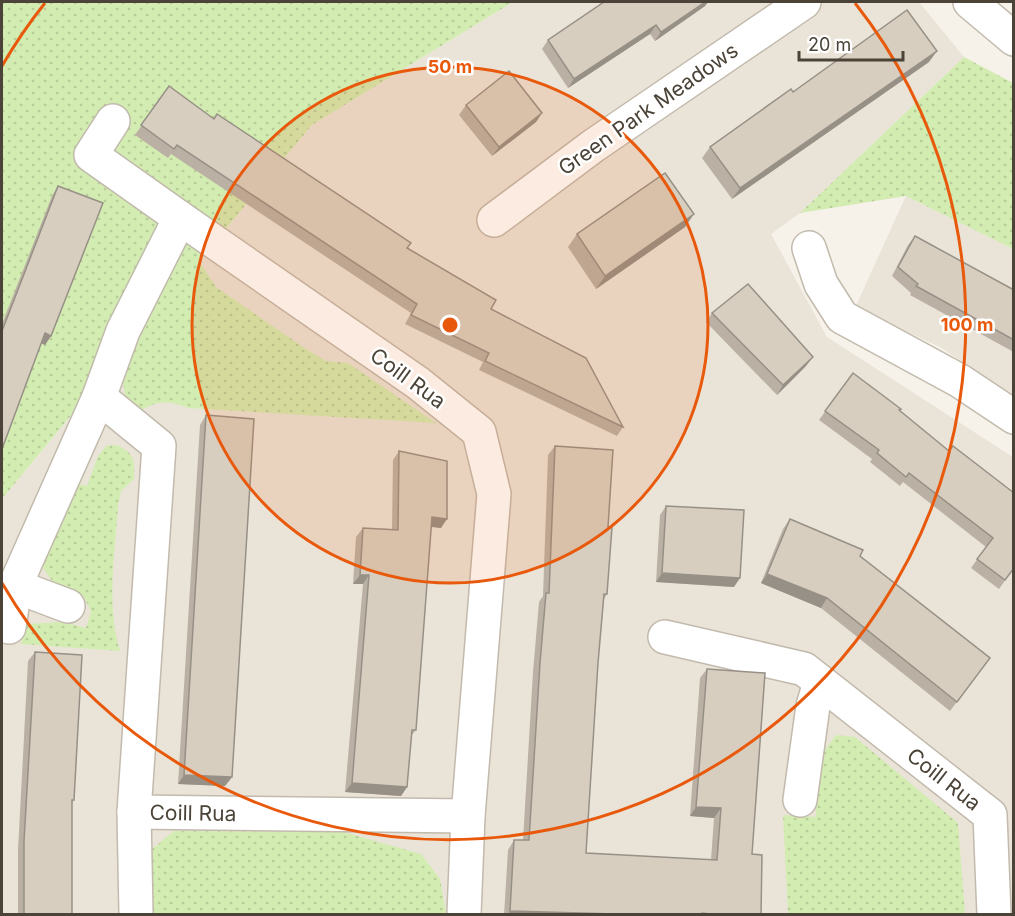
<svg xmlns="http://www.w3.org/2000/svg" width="1015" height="916" viewBox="0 0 1015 916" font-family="Inter,sans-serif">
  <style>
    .residential { fill: #eae4d8 }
    .grass { fill: url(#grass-dots) }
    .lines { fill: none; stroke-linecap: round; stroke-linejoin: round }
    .minor-casing { stroke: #c2baac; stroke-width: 36 }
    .minor { stroke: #fff; stroke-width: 33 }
    .wall { fill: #bab1a4 }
    .shaded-wall { fill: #979086 }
    .building { fill: #d8cebf; stroke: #979086; stroke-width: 1.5 }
    .ring { fill: none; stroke: #e8590c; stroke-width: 3 }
    .labels { text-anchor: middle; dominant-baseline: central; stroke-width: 5; stroke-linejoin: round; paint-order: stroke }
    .street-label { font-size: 21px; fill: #4b4337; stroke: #fff }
    .centre { fill: #e8590c; stroke: #fff; stroke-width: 3 }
    .ring-label { font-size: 18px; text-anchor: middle; font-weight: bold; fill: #e8590c; stroke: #fff; stroke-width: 5; stroke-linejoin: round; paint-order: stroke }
  </style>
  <defs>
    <pattern id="grass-dots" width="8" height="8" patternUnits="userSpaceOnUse" patternTransform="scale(1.5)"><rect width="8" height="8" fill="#d3ecb1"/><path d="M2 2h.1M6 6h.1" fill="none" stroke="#b7cc99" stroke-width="1.8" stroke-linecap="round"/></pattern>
  </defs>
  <rect width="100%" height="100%" fill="#f6f2ea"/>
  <g class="residential">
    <polygon points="513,2 919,2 964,57 800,213 771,234 827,337 1013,457 1013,914 2,914 2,499 312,125"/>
    <polygon points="906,196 1013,249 1013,395 940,347 855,308"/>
  </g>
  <g class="grass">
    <path d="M 2,2 L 513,2 L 312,125 L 199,261 L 216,287 L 306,349 L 326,361 L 348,363 L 436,423 L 188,408 C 171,400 155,400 139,412 L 126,399 L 123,384 L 139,333 L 2,499 Z"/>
    <polygon points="964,57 1013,83 1013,249 906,196 800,213"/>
    <path d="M 116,445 C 134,452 135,460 134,479 L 121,491 L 118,506 C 115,553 106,605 120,651 L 21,644 L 27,624 L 63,622 L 86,628 L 91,611 L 84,597 C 61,591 53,586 42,565 L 75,483 L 87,486 L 98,456 L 106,446 Z"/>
    <polygon points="836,735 855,737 958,823 965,914 788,914 783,815 816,817 814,764"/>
    <polygon points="174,831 343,832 421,854 440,879 446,914 154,914 152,849"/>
  </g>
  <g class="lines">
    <defs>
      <g id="minor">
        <polyline points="970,2 1014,39"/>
        <polyline points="113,121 91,155 180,218"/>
        <polyline points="494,220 593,146 804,2"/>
        <polyline points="809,248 821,284 842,317 960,381 1014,417"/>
        <polyline points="99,397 159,446 134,812 136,914"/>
        <polyline points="15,586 68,606"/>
        <polyline points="9,627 15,586 99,397 123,331 180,218 418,383 479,432 494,494 468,816 464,914"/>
        <polyline points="665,637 804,669 990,815 994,914"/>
        <polyline points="800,800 813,706 820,682"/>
        <polyline points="134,812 468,816"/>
      </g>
    </defs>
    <use href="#minor" class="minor-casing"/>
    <use href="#minor" class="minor"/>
  </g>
  <g class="wall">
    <polygon points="604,2 708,2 705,6 655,41 650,34 568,88 542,49 548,40"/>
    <polygon points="929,62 732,199 702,158 710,147 793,92"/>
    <polygon points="169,86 214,119 407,248 491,309 623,427 617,436 479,370 483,362 405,324 411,313 171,154 168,158 135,135"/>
    <polygon points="466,105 542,113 536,122 492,156 459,115"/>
    <polygon points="58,186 51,336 45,345 41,343 2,449 2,324 52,196"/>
    <polygon points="685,227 596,289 568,247 577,234"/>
    <polygon points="915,236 1014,290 1014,353 1010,350 910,295 911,293 892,276 908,245"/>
    <polygon points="712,313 806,366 777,395 706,322"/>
    <polygon points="853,373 949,451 1014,568 999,589 971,568 986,547 903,482 900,486 870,462 872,459 819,420"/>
    <polygon points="206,415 232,777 225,786 178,784 200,425"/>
    <polygon points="555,446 608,527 607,594 604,599 598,663 586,853 711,860 714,818 690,816 700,678 707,669 752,854 761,915 504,915 508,850 514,840 523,840 533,672 539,602 543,596 548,455"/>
    <polygon points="399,451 441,528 431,527 416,730 411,736 407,787 401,796 345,792 363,584 353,584 356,537 363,528 392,529 393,460"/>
    <polygon points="666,506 734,587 656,582 660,515"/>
    <polygon points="790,519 860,556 990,658 950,711 821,608 761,583 783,529"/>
    <polygon points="35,652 74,800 72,803 72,915 18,915 18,850 28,661"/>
  </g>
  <g class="shaded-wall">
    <polygon points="705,2 708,2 705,6 655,41 661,32"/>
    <polygon points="656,25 650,34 568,88 574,79"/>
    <polygon points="937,51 929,62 732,199 740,188"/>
    <polygon points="542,113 536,122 492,156 499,147"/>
    <polygon points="694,214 685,227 596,289 605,276"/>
    <polygon points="45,333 51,336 45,345 39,342"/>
    <polygon points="813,357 806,366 777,395 783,385"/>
    <polygon points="432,517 447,519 441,528 426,526"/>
    <polygon points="662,573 740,578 734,587 656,582"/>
    <polygon points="767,574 827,598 821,608 761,583"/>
    <polygon points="360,575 369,575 363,584 353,584"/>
    <polygon points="184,775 232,777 225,786 178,784"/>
    <polygon points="352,783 407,787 401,796 345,792"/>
    <polygon points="696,807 721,808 714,818 690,816"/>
    <polygon points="510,911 652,915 508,915"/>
  </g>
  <g class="building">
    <polygon points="604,2 705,2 661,32 656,25 574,79 548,40"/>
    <polygon points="907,10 937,51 740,188 710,147 791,89 793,92"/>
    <polygon points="509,71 542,113 499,147 466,105"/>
    <polygon points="169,86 214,119 217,114 411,243 407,248 496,300 491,309 586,358 623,427 485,361 489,353 411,315 417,304 177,145 174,149 141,125"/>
    <polygon points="665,173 694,214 605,276 577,234"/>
    <polygon points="58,186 103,203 51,336 45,333 2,449 2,331"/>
    <polygon points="915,236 1014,290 1014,340 916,286 918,284 898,267"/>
    <polygon points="748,284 813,357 783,385 712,313"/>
    <polygon points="853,373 901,409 899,410 949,451 953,446 1014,493 1014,568 1005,580 977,559 993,538 909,473 906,477 877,453 879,450 825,411"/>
    <polygon points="206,415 254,419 232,777 184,775"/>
    <polygon points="555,446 613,450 608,527 612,527 607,594 604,594 598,663 586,853 717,860 721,808 696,807 707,669 765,673 752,854 762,855 761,915 721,915 702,913 702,915 652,915 510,911 514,840 529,840 540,663 546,593 549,593"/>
    <polygon points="399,451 447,461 447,519 432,517 416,730 412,730 407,787 352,783 369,575 360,575 363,528 398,530"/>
    <polygon points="666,506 744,510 740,578 662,573"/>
    <polygon points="790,519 863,550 860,556 990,658 957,702 827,598 767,574"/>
    <polygon points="35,652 82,655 74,800 72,800 72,915 24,915 24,841"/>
  </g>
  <circle cx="450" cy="325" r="258" fill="#e8590c" fill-opacity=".12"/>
  <g class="ring">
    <circle cx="450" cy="325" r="258"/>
    <path d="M2 66A517 517 0 0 1 45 3M855 3A517 517 0 1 1 2 583"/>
  </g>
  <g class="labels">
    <g class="street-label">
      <text transform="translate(648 109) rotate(-35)">Green Park Meadows</text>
      <text transform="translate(408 378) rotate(36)">Coill Rua</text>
      <text transform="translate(944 779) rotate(38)">Coill Rua</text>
      <text transform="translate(193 813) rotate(1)">Coill Rua</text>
    </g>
  </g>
  <circle cx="450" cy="325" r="9" class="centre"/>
  <g class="ring-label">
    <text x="450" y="73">50 m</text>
    <text x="967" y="331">100 m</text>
  </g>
  <rect width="1015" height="916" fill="none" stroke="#4b4337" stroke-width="6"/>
  <path d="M799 51v9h104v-9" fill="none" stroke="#4b4337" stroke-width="3"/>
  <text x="808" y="51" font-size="18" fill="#4b4337" stroke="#ffffff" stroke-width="4.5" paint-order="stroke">20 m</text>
</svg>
